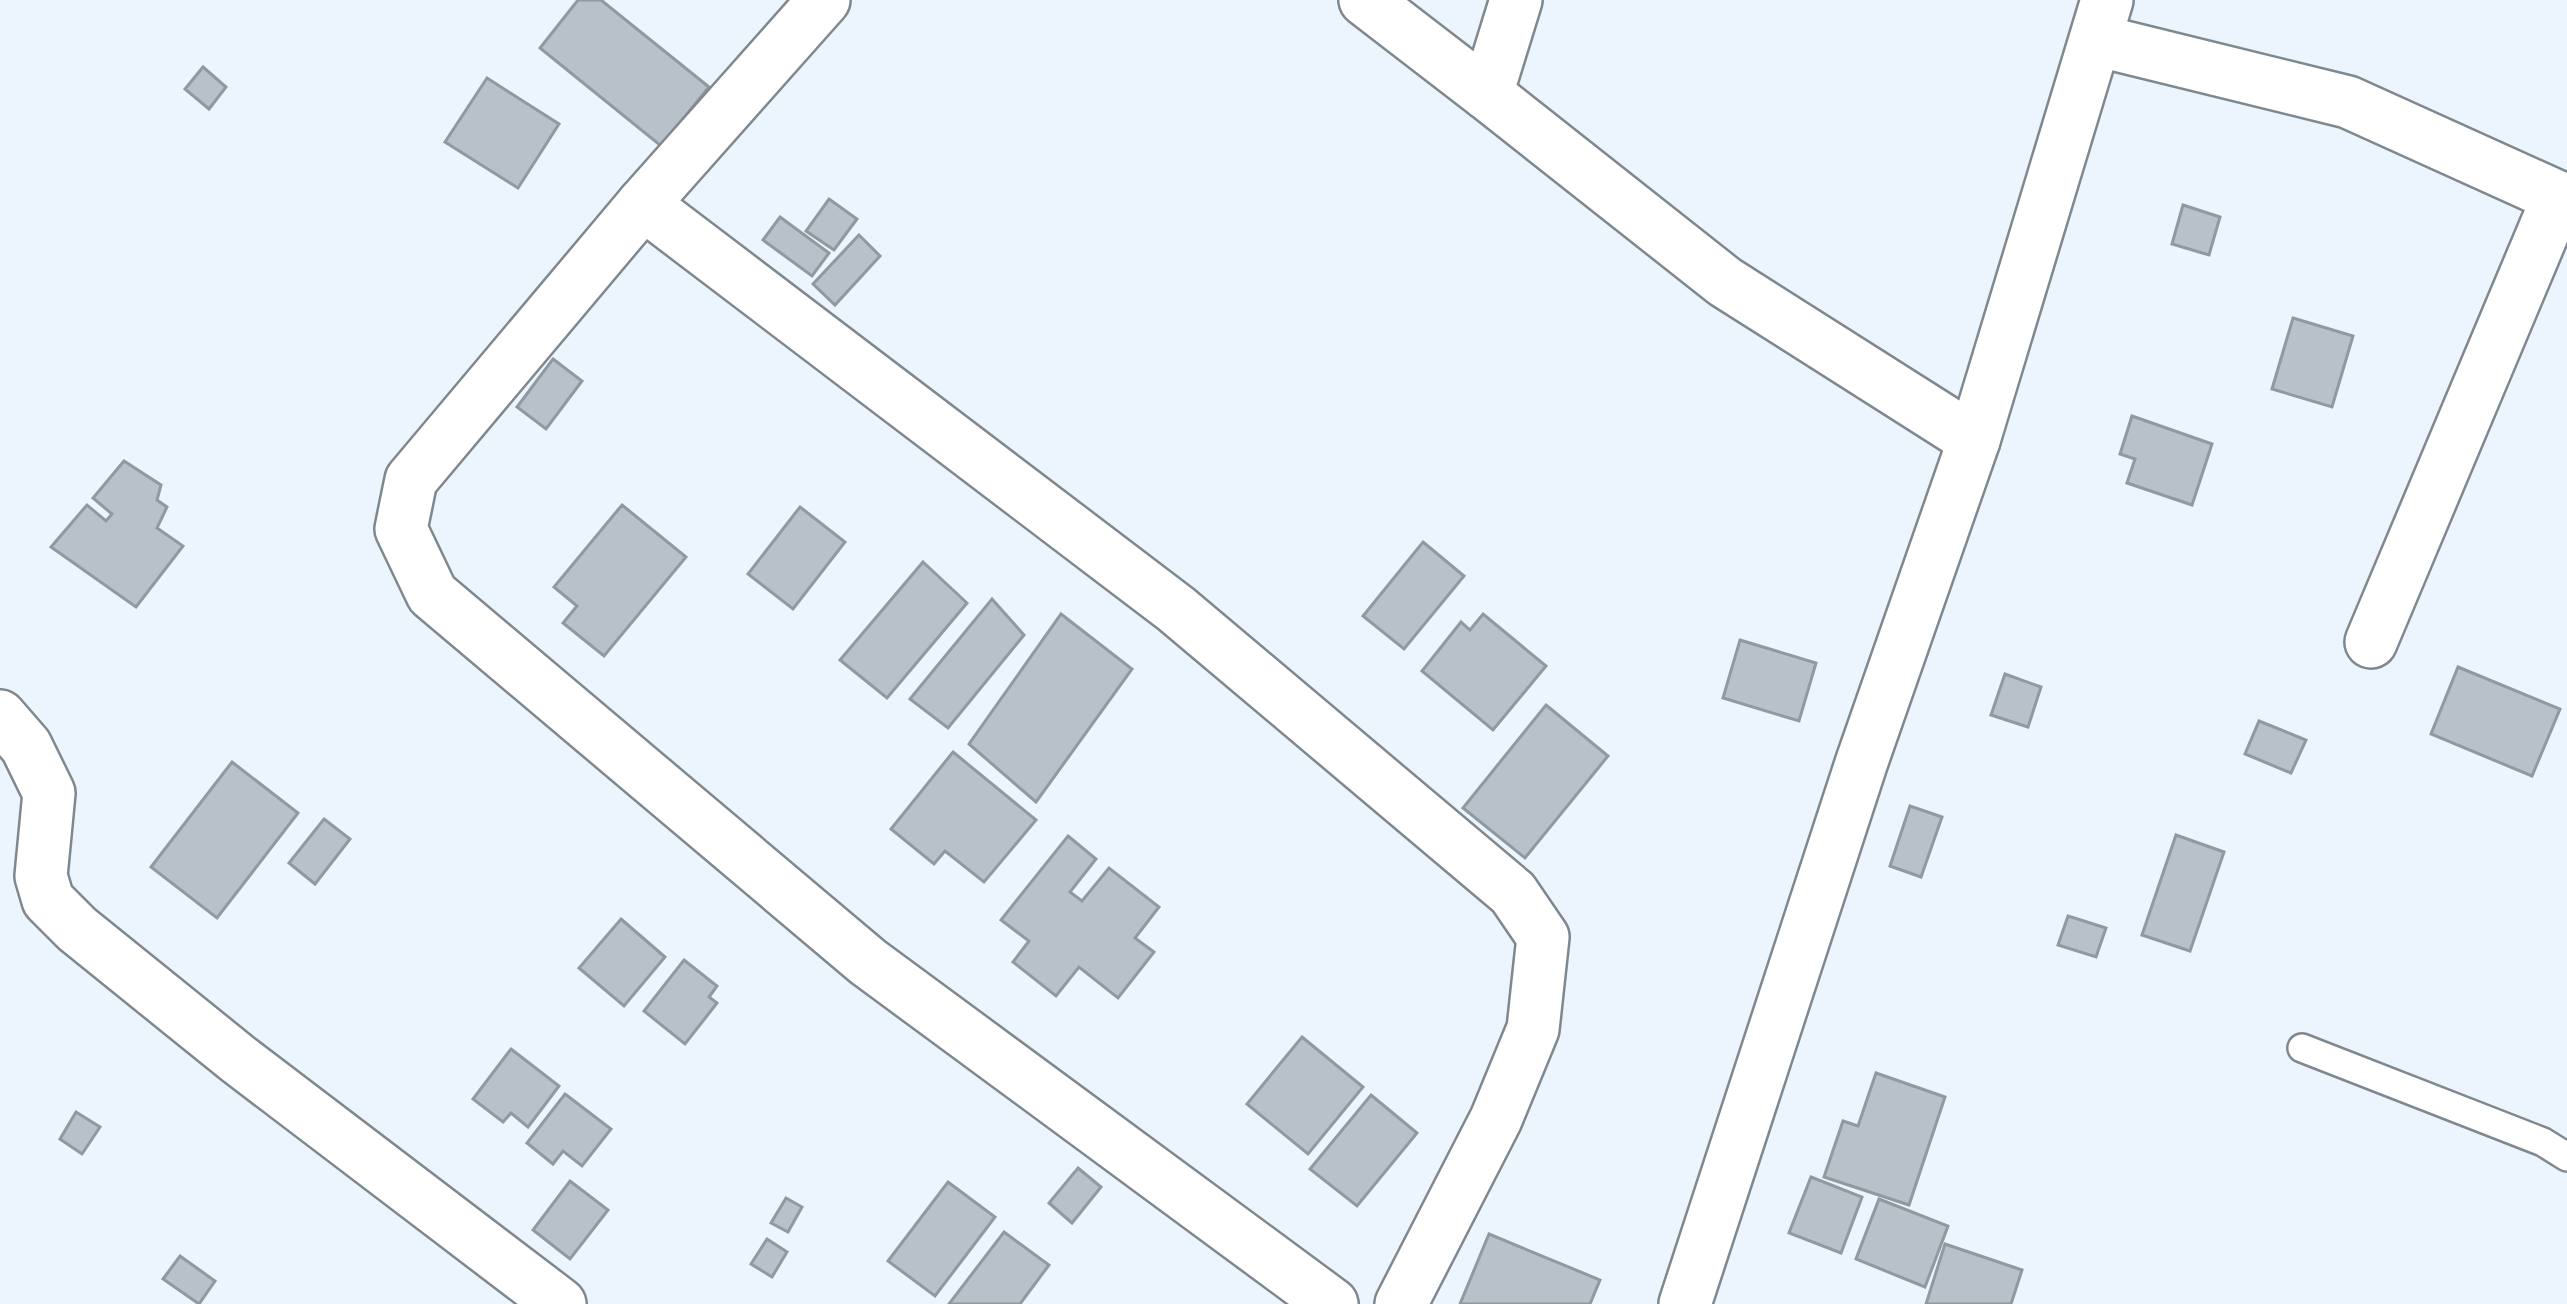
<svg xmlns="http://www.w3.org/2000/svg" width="2567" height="1304" viewBox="0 0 2567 1304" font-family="'Golos Text',sans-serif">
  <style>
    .building { fill: #b8c1c9; stroke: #9199a0; stroke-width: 3 }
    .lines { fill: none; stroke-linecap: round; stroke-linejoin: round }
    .lane-casing { stroke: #80888f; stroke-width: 32 }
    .street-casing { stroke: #80888f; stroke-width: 56 }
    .lane { stroke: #fff; stroke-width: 27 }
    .street { stroke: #fff; stroke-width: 51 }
  </style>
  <rect width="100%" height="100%" fill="#ecf5fd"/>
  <g class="building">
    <polygon points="578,0 601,0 709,87 661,146 540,48"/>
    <polygon points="203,67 226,87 209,109 185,89"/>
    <polygon points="487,78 559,124 518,188 445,142"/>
    <polygon points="829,199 857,219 834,250 806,231"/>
    <polygon points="2183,205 2220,217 2209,255 2172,244"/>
    <polygon points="780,217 829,253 812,276 763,240"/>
    <polygon points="859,235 880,256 835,305 813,284"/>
    <polygon points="2293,318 2353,336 2332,407 2272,389"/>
    <polygon points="553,359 582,381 546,429 517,407"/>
    <polygon points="2132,416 2212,444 2192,505 2127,483 2135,459 2120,454"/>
    <polygon points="124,461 161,485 157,500 167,507 157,528 183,546 136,607 51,547 87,505 106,521 112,514 93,498"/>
    <polygon points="622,505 686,557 604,656 563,623 577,606 554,587"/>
    <polygon points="800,507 845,542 793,609 748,574"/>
    <polygon points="1423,542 1464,576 1404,649 1363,616"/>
    <polygon points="923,562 967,603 887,698 840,660"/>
    <polygon points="992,599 1024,635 948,728 910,699"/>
    <polygon points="1061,614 1132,669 1036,802 969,744"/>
    <polygon points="1483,614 1546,666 1493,730 1422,671 1461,622 1470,630"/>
    <polygon points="1740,640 1816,663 1799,721 1723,698"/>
    <polygon points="2458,667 2560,709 2532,776 2431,734"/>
    <polygon points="2005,674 2041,687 2028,727 1991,715"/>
    <polygon points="1546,705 1608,756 1525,858 1463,808"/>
    <polygon points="2259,721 2306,740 2291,773 2245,754"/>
    <polygon points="953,752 1036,820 984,882 945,851 934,864 891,829"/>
    <polygon points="232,762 298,813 217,918 151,867"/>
    <polygon points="1910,806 1942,817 1921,877 1890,866"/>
    <polygon points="324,819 350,839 315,884 289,863"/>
    <polygon points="2176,835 2224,852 2190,951 2142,935"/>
    <polygon points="1068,836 1096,859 1070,892 1082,901 1109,868 1159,907 1135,938 1154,952 1118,998 1079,967 1056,996 1013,962 1029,941 1001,920"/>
    <polygon points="2068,916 2106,928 2096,957 2058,945"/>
    <polygon points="621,919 665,957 624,1006 579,968"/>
    <polygon points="684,960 717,986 709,997 717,1003 685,1044 644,1011"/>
    <polygon points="1302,1037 1363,1087 1308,1154 1247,1104"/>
    <polygon points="511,1049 559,1086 528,1127 511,1113 503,1122 473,1099"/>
    <polygon points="1876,1073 1945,1097 1909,1205 1824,1177 1843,1121 1858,1126"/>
    <polygon points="565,1094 611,1129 582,1166 563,1151 553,1164 527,1143"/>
    <polygon points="1371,1095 1417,1133 1357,1206 1310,1169"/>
    <polygon points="76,1112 100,1127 82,1154 60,1139"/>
    <polygon points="1078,1168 1101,1187 1072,1223 1049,1203"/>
    <polygon points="1811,1177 1862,1197 1841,1253 1789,1233"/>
    <polygon points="570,1181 608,1210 570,1259 533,1230"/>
    <polygon points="948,1182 995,1217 935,1296 888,1261"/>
    <polygon points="786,1198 802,1207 788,1232 771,1223"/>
    <polygon points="1879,1199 1948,1226 1925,1287 1856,1259"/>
    <polygon points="1004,1232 1049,1265 1020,1304 949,1304"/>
    <polygon points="1489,1234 1600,1280 1590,1304 1460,1304"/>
    <polygon points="767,1239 787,1252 772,1277 751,1264"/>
    <polygon points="1945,1244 2022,1270 2011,1304 1926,1304"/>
    <polygon points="180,1256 215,1281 199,1304 163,1279"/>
  </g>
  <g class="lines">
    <defs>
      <polyline id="lane" points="2302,1048 2543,1142 2567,1157"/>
      <g id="street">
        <polyline points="824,0 643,204 411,480 401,529 432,594 868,962 1332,1304"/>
        <polyline points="1365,0 1487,94"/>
        <polyline points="1516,0 1487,94 1725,282 1974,440"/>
        <polyline points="2096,40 2348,102 2567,201"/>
        <polyline points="643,204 1176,609 1513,893 1543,937 1533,1029 1496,1119 1401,1304"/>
        <polyline points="2371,642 2558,197"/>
        <polyline points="0,716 26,746 49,793 41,876 48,900 77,929 238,1059 560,1304"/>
        <polyline points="1685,1304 1861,764 1974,440 2107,0"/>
      </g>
    </defs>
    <use href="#lane" class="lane-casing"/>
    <use href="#street" class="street-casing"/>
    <use href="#lane" class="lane"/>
    <use href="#street" class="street"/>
  </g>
</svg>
